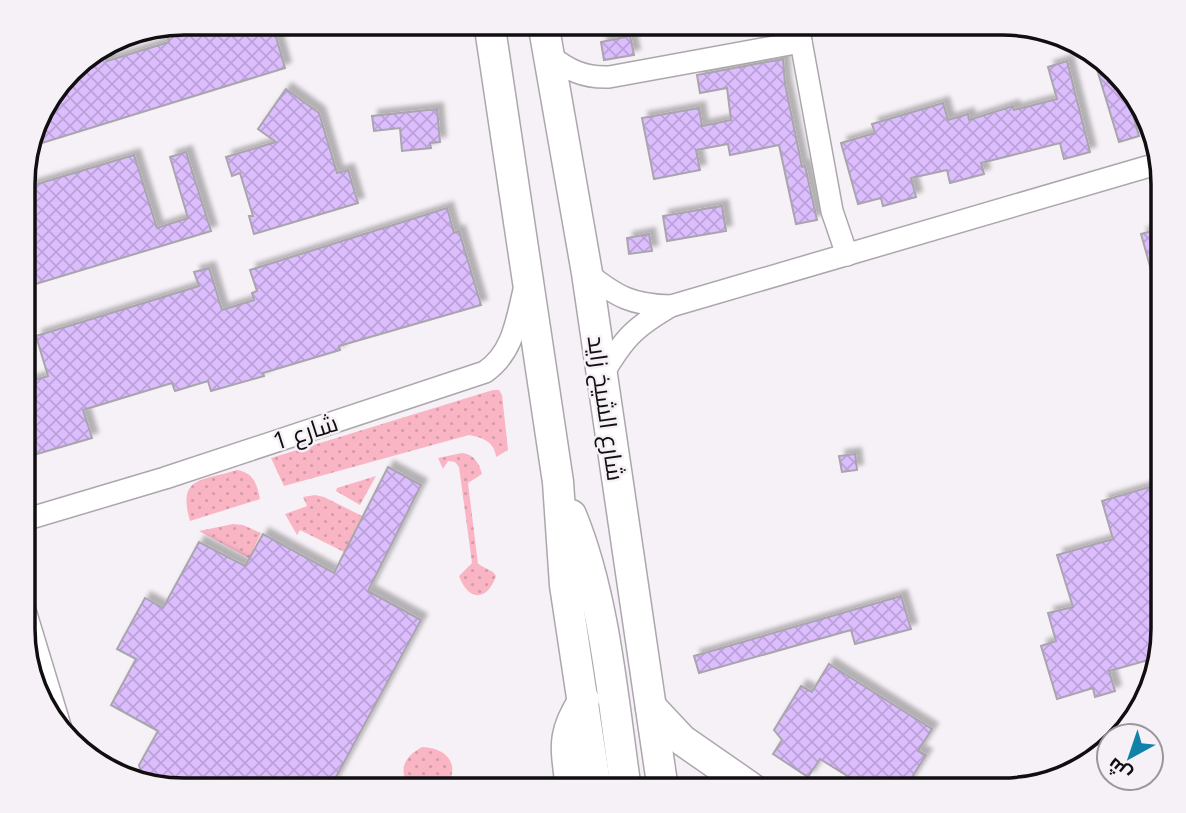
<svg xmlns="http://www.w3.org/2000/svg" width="1186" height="813" viewBox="0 0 1186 813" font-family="'Open Sans',Cairo,sans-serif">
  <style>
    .grass { fill: url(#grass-dots) }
    .building { fill: url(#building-cross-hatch); stroke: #a8a5ac; stroke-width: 2; filter: url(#shadow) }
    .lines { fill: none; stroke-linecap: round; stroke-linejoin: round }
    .minor-casing { stroke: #aca7ac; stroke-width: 24 }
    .secondary-casing { stroke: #aca7ac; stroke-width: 33 }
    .minor { stroke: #fff; stroke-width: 21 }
    .secondary { stroke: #fff; stroke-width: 30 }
    .labels { text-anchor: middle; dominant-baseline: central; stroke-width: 5; stroke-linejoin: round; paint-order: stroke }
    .street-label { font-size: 24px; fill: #100e10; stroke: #f6f1f6 }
    .rim { fill: none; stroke: #100e10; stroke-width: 3.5 }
  </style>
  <defs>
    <pattern id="grass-dots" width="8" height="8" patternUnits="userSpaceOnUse" patternTransform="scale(1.75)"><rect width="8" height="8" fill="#fab5c5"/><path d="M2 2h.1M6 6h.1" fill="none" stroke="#d59aa8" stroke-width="1.8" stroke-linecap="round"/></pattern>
    <pattern id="building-cross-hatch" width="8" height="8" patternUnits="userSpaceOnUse" patternTransform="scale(1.75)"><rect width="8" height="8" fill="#dcbdfe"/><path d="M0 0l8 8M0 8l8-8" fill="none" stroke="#bca1d9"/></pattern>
    <filter id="shadow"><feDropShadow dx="6" dy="-6" stdDeviation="2" flood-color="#0004"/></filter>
  </defs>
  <rect width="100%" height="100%" fill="#f6f1f6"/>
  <g class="grass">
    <path d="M 493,390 L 499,390 L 502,395 L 508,450 L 496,457 C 495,442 482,437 469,435 L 284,486 L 271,458 Z"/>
    <path d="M 462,453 C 474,454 479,463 482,474 L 468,483 L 478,564 L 493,572 L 496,576 C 487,602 468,601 459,576 L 472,563 L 459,467 L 455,462 L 448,461 L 443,469 L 438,458 Z"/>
    <path d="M 237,470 C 254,473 257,484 260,499 L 190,521 C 177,476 202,481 237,470 Z"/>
    <polygon points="376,476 360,505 336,491 337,488"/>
    <polygon points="315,495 324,497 362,516 344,552 300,530 297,535 285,514 307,506 303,497"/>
    <polygon points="233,524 243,525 261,533 249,558 199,531"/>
    <path d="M 422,747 C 449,748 462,767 444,790 L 411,790 C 398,771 402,758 422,747 Z"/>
  </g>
  <g class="building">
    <polygon points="274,30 285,68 29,147 44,104 78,62 103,48 107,61 169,42 166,31"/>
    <polygon points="630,36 634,55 604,60 601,42"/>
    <polygon points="1092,53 1100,56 1123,82 1139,136 1119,142"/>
    <polygon points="783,59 785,84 802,167 805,166 817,220 796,224 779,145 730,155 728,144 696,150 700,170 654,179 642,118 699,108 702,126 731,120 727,88 700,93 697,75"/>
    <polygon points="1067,61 1090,152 1064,159 1060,143 981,163 984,174 950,183 947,170 911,178 916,197 883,206 881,198 858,204 841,143 875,133 872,124 943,103 948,120 968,114 969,120 1013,106 1014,110 1057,99 1048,67"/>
    <polygon points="286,89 319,113 337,173 348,170 358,203 254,234 249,216 253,216 240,173 232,176 226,157 276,142 258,129"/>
    <polygon points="437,109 440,142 430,143 431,148 402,151 400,128 374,131 372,116"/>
    <polygon points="186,152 211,231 29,286 24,269 24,188 134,155 157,228 188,218 170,157"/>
    <polygon points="722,206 726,231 667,241 663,216"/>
    <polygon points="447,208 454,233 459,231 481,305 339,346 340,350 263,373 264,376 211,391 208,381 175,391 172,383 83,410 92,438 30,456 24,436 24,383 48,376 36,336 199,286 194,272 209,268 222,310 254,300 252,293 257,291 250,270"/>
    <polygon points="1163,228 1163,294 1158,295 1141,234"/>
    <polygon points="649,234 652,251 629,254 627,238"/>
    <polygon points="855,454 857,470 842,472 839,456"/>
    <polygon points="388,467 421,485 368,591 421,620 329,790 173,790 143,779 139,765 158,731 111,705 136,659 117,649 145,598 163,608 199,542 245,566 263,534 334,573"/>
    <polygon points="1163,483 1163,640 1156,658 1109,671 1115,691 1095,697 1093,688 1057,699 1041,646 1056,641 1048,613 1073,607 1057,555 1113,539 1102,501"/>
    <polygon points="901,596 911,629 855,644 851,630 699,673 694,656"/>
    <polygon points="829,664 932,729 918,751 926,755 904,790 870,790 820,759 808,777 773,754 782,740 774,730 801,686 812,692"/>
  </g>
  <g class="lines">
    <defs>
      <g id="minor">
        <polyline points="798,25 832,211 847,255"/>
        <path d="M 549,55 C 568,70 584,78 609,77 L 801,42"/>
        <path d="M 587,273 C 617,297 632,305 671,306"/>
        <path d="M 603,374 C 624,338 635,327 671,306 L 1160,163"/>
        <path d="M 24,520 L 165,478 L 485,372 C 514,352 517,318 525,286"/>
        <polyline points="24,607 61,729"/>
      </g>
      <g id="secondary">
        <polyline points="490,28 558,482 565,585 596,790"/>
        <polyline points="544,28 587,273 663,790"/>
        <path d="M 571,515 C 605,597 613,702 626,790"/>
        <polyline points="651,707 682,740 754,790"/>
        <path d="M 571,790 C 567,749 560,737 584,700"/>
      </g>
    </defs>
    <use href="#minor" class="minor-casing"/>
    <use href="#secondary" class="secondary-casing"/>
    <use href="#minor" class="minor"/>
    <use href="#secondary" class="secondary"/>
  </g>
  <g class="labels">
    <g class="street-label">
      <text transform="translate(607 408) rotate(82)">شارع الشيخ زايد</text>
      <text transform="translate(305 431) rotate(-18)">شارع 1</text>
    </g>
  </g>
  <path d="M0 0H1186V813H0ZM184 35H1002A149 149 0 0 1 1151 184V629A149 149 0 0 1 1002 778H184A149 149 0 0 1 35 629V184A149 149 0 0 1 184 35Z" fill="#f6f1f6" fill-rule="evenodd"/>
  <path class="rim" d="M184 35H1002A149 149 0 0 1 1151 184V629A149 149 0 0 1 1002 778H184A149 149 0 0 1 35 629V184A149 149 0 0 1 184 35Z"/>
  <g transform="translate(1130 757) rotate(220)"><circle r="33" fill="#f6f1f6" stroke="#9a969a" stroke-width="2"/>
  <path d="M0-5L12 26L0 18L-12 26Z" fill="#0e82a8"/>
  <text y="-10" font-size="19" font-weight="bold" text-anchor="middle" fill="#100e10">ش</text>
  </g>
</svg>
